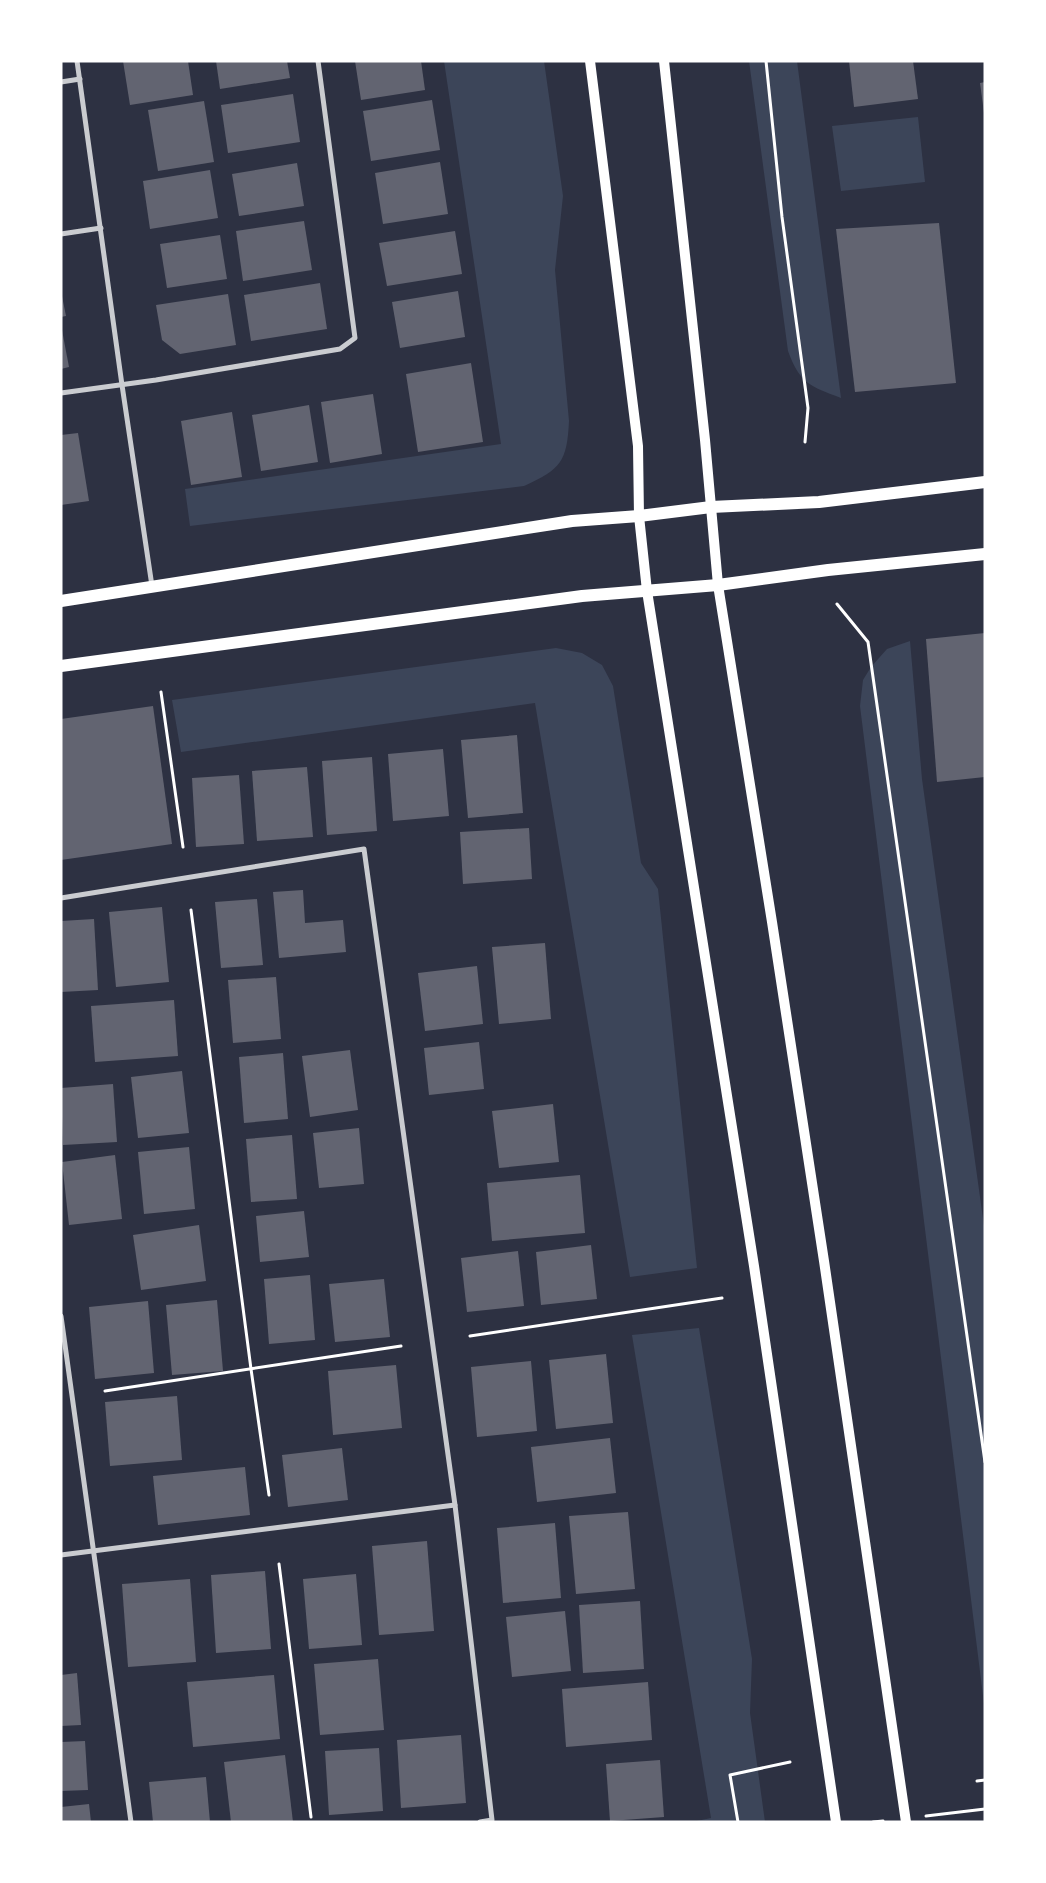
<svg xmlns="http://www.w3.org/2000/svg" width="1046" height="1883" viewBox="0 0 1046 1883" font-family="Barlow,sans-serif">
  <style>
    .green { fill: #3c4559 }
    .building { fill: #626471 }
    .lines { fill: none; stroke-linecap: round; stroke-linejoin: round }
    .path { stroke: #fff; stroke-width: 3 }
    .minor { stroke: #caccd0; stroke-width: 5 }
    .secondary { stroke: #fff; stroke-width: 10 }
    .primary { stroke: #fff; stroke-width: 12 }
  </style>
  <rect width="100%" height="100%" fill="#2d3142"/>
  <g class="green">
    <path d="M 444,61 L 544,61 L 563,196 L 555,270 L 569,421 C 567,462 561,469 524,486 L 190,526 L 185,489 L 501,444 Z"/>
    <path d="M 749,61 L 797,61 L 841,398 C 810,386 800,384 788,351 Z"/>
    <polygon points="918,117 925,182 841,191 832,126"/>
    <polygon points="910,641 922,779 985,1233 985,1712 860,706 863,680 871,667 887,649"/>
    <polygon points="556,648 582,653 602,665 613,686 641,863 658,889 697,1268 630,1277 535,703 181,752 172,700"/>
    <polygon points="699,1328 752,1659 750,1713 765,1822 692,1822 711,1818 632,1335"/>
  </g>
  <g class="building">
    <polygon points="123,61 188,61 193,95 130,105"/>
    <polygon points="216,61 287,61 290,78 220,89"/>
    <polygon points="355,61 421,61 425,90 361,100"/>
    <polygon points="849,61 913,61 918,99 854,107"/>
    <polygon points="985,82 985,113 984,113 980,83"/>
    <polygon points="293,94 300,142 228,153 221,105"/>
    <polygon points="432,100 440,150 371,161 363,111"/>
    <polygon points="204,101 214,162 158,171 148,110"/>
    <polygon points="440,162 448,214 383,224 375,173"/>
    <polygon points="297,163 304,206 239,216 232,174"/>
    <polygon points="210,170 218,218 150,229 143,181"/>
    <polygon points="304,221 312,270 243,281 236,231"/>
    <polygon points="939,223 956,383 855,392 836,229"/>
    <polygon points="455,231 462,274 387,286 379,243"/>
    <polygon points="220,235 227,279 167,288 160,244"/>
    <polygon points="320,283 327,329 251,341 244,295"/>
    <polygon points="61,291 66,316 61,317"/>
    <polygon points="458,291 465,337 400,348 392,302"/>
    <polygon points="228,294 236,345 180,354 162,340 156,305"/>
    <polygon points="61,325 69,367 61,369"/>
    <polygon points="471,363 483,442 418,452 406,374"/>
    <polygon points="373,394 382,454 330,463 321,402"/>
    <polygon points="309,405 318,462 261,471 252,415"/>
    <polygon points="232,412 242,477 191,485 181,421"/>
    <polygon points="78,433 89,501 61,505 61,435"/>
    <polygon points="985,633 985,777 937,782 926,639"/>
    <polygon points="153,706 172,844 61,860 61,719"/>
    <polygon points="517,735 523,813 468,818 461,740"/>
    <polygon points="443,749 449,816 393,821 388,754"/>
    <polygon points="372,757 377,831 327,835 322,761"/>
    <polygon points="307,767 313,837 257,841 252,771"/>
    <polygon points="239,775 244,844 196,847 192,778"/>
    <polygon points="529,828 532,879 463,884 460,832"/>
    <polygon points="303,890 305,923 343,920 346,952 279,958 273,892"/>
    <polygon points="257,899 263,965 221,968 215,902"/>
    <polygon points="162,907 169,982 116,987 109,912"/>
    <polygon points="94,919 98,990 61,992 61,921"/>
    <polygon points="545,943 551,1019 499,1024 492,947"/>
    <polygon points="477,966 483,1024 425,1031 418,973"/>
    <polygon points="276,977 281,1039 233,1043 228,980"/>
    <polygon points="174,1000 178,1056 95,1062 91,1006"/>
    <polygon points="479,1042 484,1089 429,1095 424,1048"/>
    <polygon points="350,1050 358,1110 310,1117 302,1056"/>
    <polygon points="283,1053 288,1119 244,1123 239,1057"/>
    <polygon points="182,1071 189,1133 138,1138 131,1077"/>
    <polygon points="113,1084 117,1142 63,1145 61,1088"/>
    <polygon points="553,1104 559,1162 499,1168 492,1111"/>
    <polygon points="359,1128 364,1184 319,1188 313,1133"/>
    <polygon points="292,1135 297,1199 251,1202 246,1139"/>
    <polygon points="189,1147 195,1209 144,1214 138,1152"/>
    <polygon points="115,1155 122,1219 69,1225 62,1162"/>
    <polygon points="580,1175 585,1233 492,1241 487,1183"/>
    <polygon points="304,1211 309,1257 260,1262 256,1216"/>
    <polygon points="199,1225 206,1281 141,1290 133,1235"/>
    <polygon points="591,1245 597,1299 541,1305 536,1252"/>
    <polygon points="518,1251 524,1306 467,1312 461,1258"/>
    <polygon points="310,1275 315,1340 269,1344 264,1279"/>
    <polygon points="384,1279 390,1337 335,1342 329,1284"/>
    <polygon points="217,1300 223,1371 172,1375 166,1305"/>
    <polygon points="148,1301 154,1373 95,1379 89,1307"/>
    <polygon points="606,1354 613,1423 556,1429 549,1360"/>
    <polygon points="531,1361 537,1431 477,1437 471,1367"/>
    <polygon points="396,1365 402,1428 333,1435 328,1371"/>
    <polygon points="177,1396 182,1460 110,1466 105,1402"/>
    <polygon points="610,1438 616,1493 537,1502 531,1447"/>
    <polygon points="342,1448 348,1500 288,1507 282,1455"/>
    <polygon points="245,1467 250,1515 158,1525 153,1476"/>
    <polygon points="628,1512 635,1589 576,1594 569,1516"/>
    <polygon points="555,1523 561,1598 503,1603 497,1528"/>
    <polygon points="427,1541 434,1631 379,1635 372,1546"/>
    <polygon points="265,1571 271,1649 216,1653 211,1575"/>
    <polygon points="356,1574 362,1645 309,1649 303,1579"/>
    <polygon points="190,1579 196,1662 128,1667 122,1584"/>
    <polygon points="640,1601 644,1669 583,1673 579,1605"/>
    <polygon points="565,1611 571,1671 512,1677 506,1617"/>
    <polygon points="378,1659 384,1730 320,1735 314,1664"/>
    <polygon points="77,1673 81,1725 61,1726 61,1675"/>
    <polygon points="274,1675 280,1739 193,1747 187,1682"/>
    <polygon points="648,1682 652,1740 566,1747 562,1689"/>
    <polygon points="461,1735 466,1803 401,1808 397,1740"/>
    <polygon points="85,1741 88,1790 61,1791 61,1742"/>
    <polygon points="379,1748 383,1811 329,1815 325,1751"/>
    <polygon points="285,1755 293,1822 231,1822 224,1762"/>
    <polygon points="660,1760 664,1817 610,1821 606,1764"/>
    <polygon points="206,1777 210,1822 153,1822 149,1782"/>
    <polygon points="89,1804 91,1822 61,1822 61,1807"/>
  </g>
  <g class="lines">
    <g class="path">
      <polyline points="766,61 782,217 808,408 805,442"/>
      <polyline points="837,604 868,642 985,1462"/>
      <polyline points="161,692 183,847"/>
      <polyline points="191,910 251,1369 269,1495"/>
      <polyline points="470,1336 722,1298"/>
      <polyline points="105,1391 401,1346"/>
      <polyline points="279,1564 311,1817"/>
      <polyline points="977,1781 985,1780"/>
      <polyline points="926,1816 985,1809"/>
      <polyline points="738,1822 730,1775 790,1762"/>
      <polyline points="873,1822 883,1821"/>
    </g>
    <g class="minor">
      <polyline points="77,61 122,385 152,586"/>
      <polyline points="61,82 80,79"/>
      <polyline points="61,234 101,228"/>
      <polyline points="61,393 156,380 340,349 355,338 318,61"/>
      <polyline points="61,898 364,849 455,1505 492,1820 480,1822"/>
      <polyline points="61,1316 131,1822"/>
      <polyline points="61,1555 455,1505"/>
    </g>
    <g class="secondary">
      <polyline points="590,61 638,446 639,516 647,591 754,1266 836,1822"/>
      <polyline points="664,61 705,440 718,585 772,922 824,1261 906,1822"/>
    </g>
    <g class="primary">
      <polyline points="61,601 572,521 639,516 711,507 819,502 985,482"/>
      <polyline points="61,666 582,596 718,585 828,570 985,554"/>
    </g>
  </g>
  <rect width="1046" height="1883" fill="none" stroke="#ffffff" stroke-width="125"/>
</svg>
